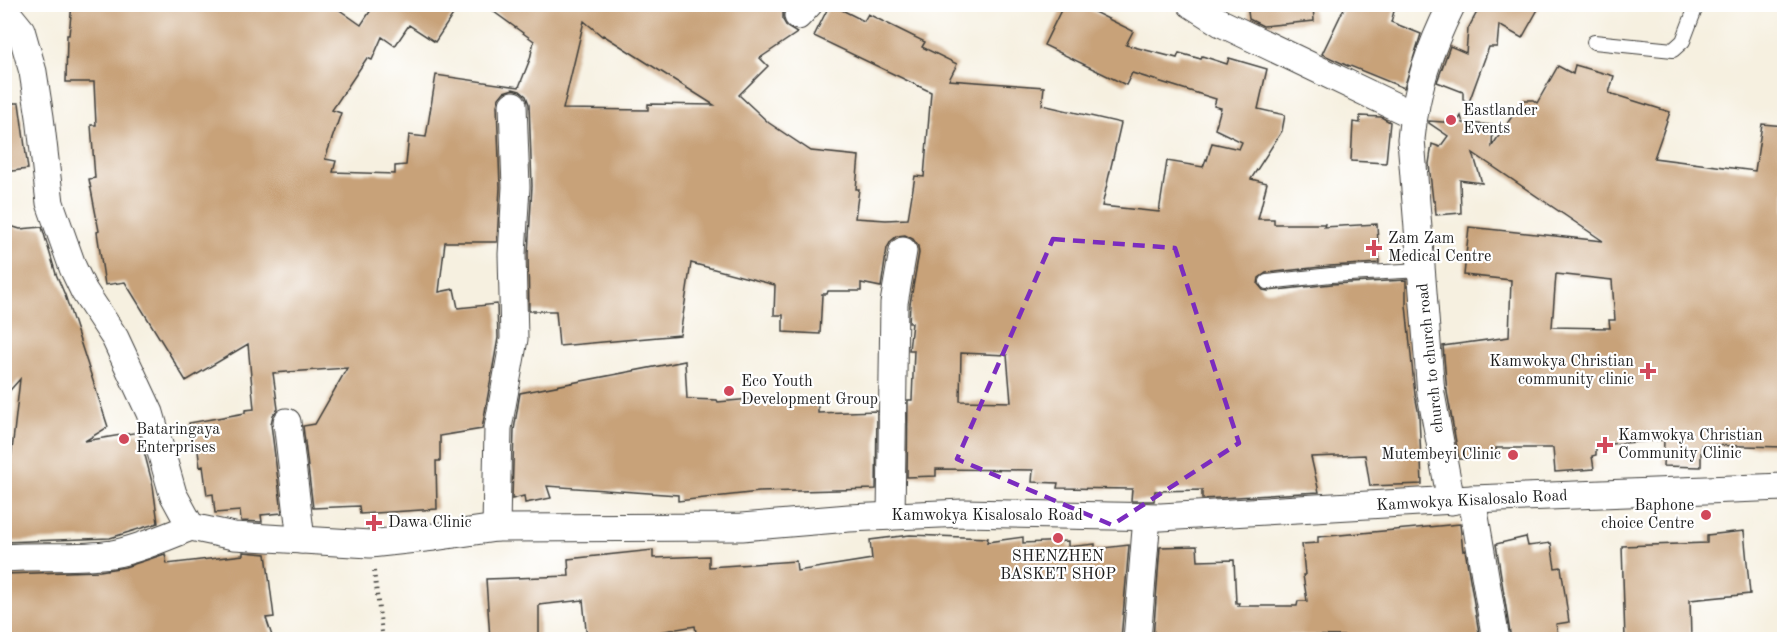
<svg xmlns="http://www.w3.org/2000/svg" width="1789" height="644" viewBox="0 0 1789 644" font-family="'Old Standard TT',serif">
  <style>
    .building { fill: #c8a279; fill-rule: evenodd }
    .lines { fill: none; stroke-linecap: round; stroke-linejoin: round }
    .lane-casing { stroke: #3d3c39; stroke-width: 16 }
    .street-casing { stroke: #3d3c39; stroke-width: 29 }
    .path { stroke: #3d3c39; stroke-width: 4; stroke-dasharray: 1.5 4.5; stroke-linecap: butt }
    .lane { stroke: #fff; stroke-width: 14 }
    .street { stroke: #fff; stroke-width: 27 }
    .marked { fill: none; stroke: #7b2cbf; stroke-width: 4.5; stroke-dasharray: 12 8; stroke-linejoin: round }
    .poi-dot { fill: #d1495b; stroke: #fff; stroke-width: 2 }
    .labels { text-anchor: middle; dominant-baseline: central; stroke-width: 4.5; stroke-linejoin: round; paint-order: stroke }
    .poi-label { font-size: 16px; fill: #1c1c1c; stroke: #fff; text-anchor: start }
    .street-label { font-size: 16px; fill: #1c1c1c; stroke: #fff }
  </style>
  <rect width="100%" height="100%" fill="#fff"/>
  <filter id="ink" filterUnits="userSpaceOnUse"><feTurbulence type="fractalNoise" baseFrequency=".0167" numOctaves="2"/><feDisplacementMap in="SourceGraphic" scale="12" xChannelSelector="R" yChannelSelector="G"/><feConvolveMatrix kernelMatrix="1 2 1 2 8 2 1 2 1" color-interpolation-filters="sRGB"/></filter>
  <filter id="wash" filterUnits="userSpaceOnUse"><feTurbulence type="fractalNoise" baseFrequency=".008" numOctaves="4" result="noise"/><feDisplacementMap in="SourceGraphic" scale="24" xChannelSelector="R" yChannelSelector="G"/><feGaussianBlur stdDeviation="1.35" result="paint"/><feColorMatrix in="noise" values="0 0 0 0 0 0 0 0 0 0 0 0 0 0 0 0 0 1.4 0 .05"/><feComposite in="paint" operator="in"/></filter>
  <g filter="url(#wash)">
    <rect width="100%" height="100%" fill="#f6f0e0"/>
    <g id="blocks">
      <g class="building">
        <path d="M 72,4 L 331,4 L 361,25 L 375,4 L 460,4 L 435,42 L 409,25 L 395,46 L 382,37 L 372,60 L 367,58 L 332,110 L 341,113 L 325,159 L 336,161 L 333,172 L 395,174 L 395,166 L 406,165 L 409,135 L 426,137 L 436,75 L 519,87 L 530,59 L 534,41 L 483,4 L 778,4 L 783,12 L 783,20 L 787,27 L 797,33 L 760,58 L 768,66 L 739,95 L 769,123 L 811,151 L 859,156 L 856,189 L 859,189 L 855,218 L 886,220 L 908,219 L 915,176 L 924,177 L 931,92 L 814,36 L 830,4 L 864,21 L 868,14 L 925,42 L 922,47 L 957,64 L 949,80 L 1044,87 L 1042,105 L 1121,123 L 1102,206 L 1159,212 L 1167,161 L 1203,167 L 1206,159 L 1207,160 L 1212,143 L 1239,149 L 1242,142 L 1215,129 L 1221,108 L 1214,106 L 1216,99 L 1132,73 L 1126,85 L 1044,45 L 1064,4 L 1078,4 L 1133,31 L 1126,45 L 1177,58 L 1179,53 L 1201,59 L 1202,56 L 1227,64 L 1229,58 L 1267,69 L 1258,109 L 1285,115 L 1282,131 L 1251,179 L 1267,183 L 1258,219 L 1274,219 L 1274,224 L 1325,224 L 1324,227 L 1377,224 L 1379,263 L 1330,266 L 1266,273 L 1259,278 L 1258,284 L 1263,290 L 1268,291 L 1332,284 L 1406,280 L 1406,305 L 1415,395 L 1419,415 L 1422,484 L 1370,486 L 1365,455 L 1311,457 L 1319,492 L 1202,499 L 1202,490 L 1155,491 L 1154,501 L 1131,501 L 1132,489 L 1057,488 L 1058,483 L 1032,482 L 1033,470 L 936,469 L 936,476 L 907,477 L 908,400 L 912,400 L 914,350 L 909,350 L 912,323 L 909,323 L 910,304 L 919,253 L 918,246 L 913,239 L 905,235 L 897,236 L 891,241 L 887,248 L 881,287 L 861,283 L 861,291 L 828,291 L 827,294 L 822,294 L 820,334 L 783,332 L 783,315 L 774,315 L 775,285 L 691,263 L 680,335 L 559,346 L 556,311 L 529,311 L 528,254 L 532,186 L 529,104 L 526,96 L 520,91 L 513,89 L 504,92 L 499,98 L 497,105 L 500,187 L 497,242 L 445,242 L 439,292 L 454,289 L 458,308 L 497,304 L 498,338 L 482,429 L 440,436 L 440,461 L 436,461 L 437,509 L 360,514 L 359,506 L 313,508 L 303,426 L 315,424 L 347,368 L 273,373 L 278,409 L 273,415 L 271,424 L 282,513 L 261,515 L 262,522 L 241,521 L 240,511 L 215,513 L 213,494 L 207,495 L 203,466 L 200,467 L 197,443 L 193,444 L 189,423 L 245,413 L 245,410 L 254,409 L 248,344 L 186,381 L 125,282 L 105,285 L 97,232 L 99,231 L 89,179 L 95,178 L 91,125 L 96,125 L 94,82 L 66,82 L 67,35 L 69,35 ZM 584,21 L 602,36 L 603,35 L 714,105 L 648,104 L 648,110 L 563,109 ZM 961,353 L 1007,355 L 1011,402 L 960,401 Z"/>
        <polygon points="1247,4 1313,4 1314,21 1263,26 1249,19"/>
        <polygon points="1346,4 1396,4 1391,22 1421,34 1404,88 1348,65 1348,66 1322,54"/>
        <polygon points="1467,4 1541,4 1522,38 1499,25 1497,47 1489,47 1469,102 1463,100 1463,92 1437,82 1450,46 1466,53 1468,29 1477,12 1467,6"/>
        <path d="M 1575,65 L 1614,76 L 1609,93 L 1670,112 L 1654,158 L 1755,171 L 1762,124 L 1785,126 L 1785,447 L 1701,445 L 1701,467 L 1663,466 L 1664,440 L 1596,445 L 1596,455 L 1592,456 L 1594,469 L 1555,472 L 1553,448 L 1496,448 L 1497,458 L 1459,459 L 1447,392 L 1443,346 L 1509,337 L 1511,280 L 1464,275 L 1469,227 L 1603,241 L 1473,153 L 1482,183 L 1460,180 L 1461,213 L 1436,215 L 1435,201 L 1433,201 L 1429,164 L 1432,144 L 1440,147 L 1448,136 L 1429,123 L 1429,121 L 1457,123 L 1461,116 L 1463,123 L 1493,125 L 1492,146 L 1523,100 L 1533,100 L 1537,103 L 1558,66 L 1573,74 ZM 1556,274 L 1612,280 L 1615,320 L 1609,320 L 1610,328 L 1552,327 Z"/>
        <polygon points="4,103 19,103 28,169 4,172"/>
        <polygon points="1360,116 1381,117 1390,122 1386,163 1351,161 1353,122 1360,123"/>
        <polygon points="4,224 20,229 42,227 56,274 65,295 108,427 85,441 139,432 153,486 158,523 110,538 4,542 5,477 9,477 20,379 4,397"/>
        <polygon points="685,361 687,399 717,400 718,402 751,399 818,399 818,413 877,411 876,489 759,492 678,501 678,495 547,486 551,498 525,503 524,496 512,499 514,430 520,393"/>
        <polygon points="1460,524 1463,551 1465,550 1480,639 1348,639 1348,636 1277,635 1277,639 1153,639 1160,547 1197,546 1198,561 1234,560 1236,603 1239,603 1238,606 1297,606 1298,601 1307,601 1303,575 1305,575 1302,544 1318,543 1318,537"/>
        <polygon points="1744,531 1750,594 1690,600 1691,639 1625,639 1622,546 1707,543 1707,535"/>
        <polygon points="910,535 988,538 987,542 1023,537 1023,543 1068,541 1068,547 1095,544 1095,549 1129,545 1121,639 697,639 695,626 615,639 587,639 583,600 539,605 539,639 490,639 486,579 569,576 568,559 653,550 653,558 709,556 709,567 796,561 797,571 872,559 870,540"/>
        <polygon points="1526,537 1528,546 1551,543 1555,568 1561,567 1569,622 1556,624 1559,639 1511,639 1496,544"/>
        <polygon points="243,552 266,554 274,617 266,618 273,639 4,639 4,574 100,571 125,567 165,554 167,564 243,555"/>
      </g>
    </g>
  </g>
  <g filter="url(#ink)">
    <use href="#blocks" fill-opacity="0" stroke="#3d3c39" stroke-width="1.5"/>
    <g class="lines">
      <defs>
        <g id="lane">
          <polyline points="1594,42 1673,50 1683,41 1697,4"/>
          <polyline points="1267,282 1331,275 1421,270"/>
        </g>
        <g id="street">
          <polyline points="1191,4 1221,23 1413,115"/>
          <polyline points="4,9 21,30 33,72 40,117 50,203 73,268 84,291 115,338 150,413 173,494 191,527"/>
          <polyline points="798,16 809,4"/>
          <polyline points="287,422 301,540"/>
          <polyline points="1472,499 1496,640"/>
          <path d="M 1451,501 L 1431,394 L 1411,139 C 1416,88 1429,50 1452,4"/>
          <polyline points="891,516 894,303 903,251"/>
          <polyline points="191,527 234,536 370,544 434,537 496,528 742,527 849,518 963,513 1161,517 1472,499 1784,487"/>
          <polyline points="496,528 498,428 514,339 512,254 516,187 513,105"/>
          <path d="M 4,558 C 40,555 76,559 112,554 C 136,550 168,536 191,527"/>
          <polyline points="1137,640 1147,517"/>
        </g>
      </defs>
      <use href="#lane" class="lane-casing"/>
      <use href="#street" class="street-casing"/>
      <polyline class="path" points="374,571 383,640"/>
      <use href="#lane" class="lane"/>
      <use href="#street" class="street"/>
    </g>
  </g>
  <path class="marked" d="M 1053,239 L 1175,248 L 1239,443 L 1112,525 L 957,459 Z"/>
  <g class="poi-dot">
    <circle cx="1451" cy="120" r="6"/>
    <path d="M1371 239h6v6h6v6h-6v6h-6v-6h-6v-6h6z"/>
    <path d="M1645 362h6v6h6v6h-6v6h-6v-6h-6v-6h6z"/>
    <circle cx="729" cy="391" r="6"/>
    <circle cx="124" cy="439" r="6"/>
    <path d="M1602 436h6v6h6v6h-6v6h-6v-6h-6v-6h6z"/>
    <circle cx="1513" cy="455" r="6"/>
    <circle cx="1706" cy="515" r="6"/>
    <path d="M371 514h6v6h6v6h-6v6h-6v-6h-6v-6h6z"/>
    <circle cx="1058" cy="538" r="6"/>
  </g>
  <g class="labels">
    <g class="poi-label">
      <text x="1463" y="111">Eastlander<tspan x="1463" dy="18">Events</tspan></text>
      <text x="1388" y="239">Zam Zam<tspan x="1388" dy="18">Medical Centre</tspan></text>
      <text x="1634" y="362" text-anchor="end">Kamwokya Christian<tspan x="1634" dy="18">community clinic</tspan></text>
      <text x="741" y="382">Eco Youth<tspan x="741" dy="18">Development Group</tspan></text>
      <text x="136" y="430">Bataringaya<tspan x="136" dy="18">Enterprises</tspan></text>
      <text x="1618" y="436">Kamwokya Christian<tspan x="1618" dy="18">Community Clinic</tspan></text>
      <text x="1501" y="455" text-anchor="end">Mutembeyi Clinic</text>
      <text x="1694" y="506" text-anchor="end">Baphone<tspan x="1694" dy="18">choice Centre</tspan></text>
      <text x="388" y="523">Dawa Clinic</text>
      <text x="1058" y="557" text-anchor="middle">SHENZHEN<tspan x="1058" dy="18">BASKET SHOP</tspan></text>
    </g>
    <g class="street-label">
      <text transform="translate(1431 358) rotate(-96)">church to church road</text>
      <text transform="translate(1472 501) rotate(-3)">Kamwokya Kisalosalo Road</text>
      <text x="987" y="516">Kamwokya Kisalosalo Road</text>
    </g>
  </g>
  <rect width="1789" height="644" fill="none" stroke="#fff" stroke-width="24"/>
</svg>
